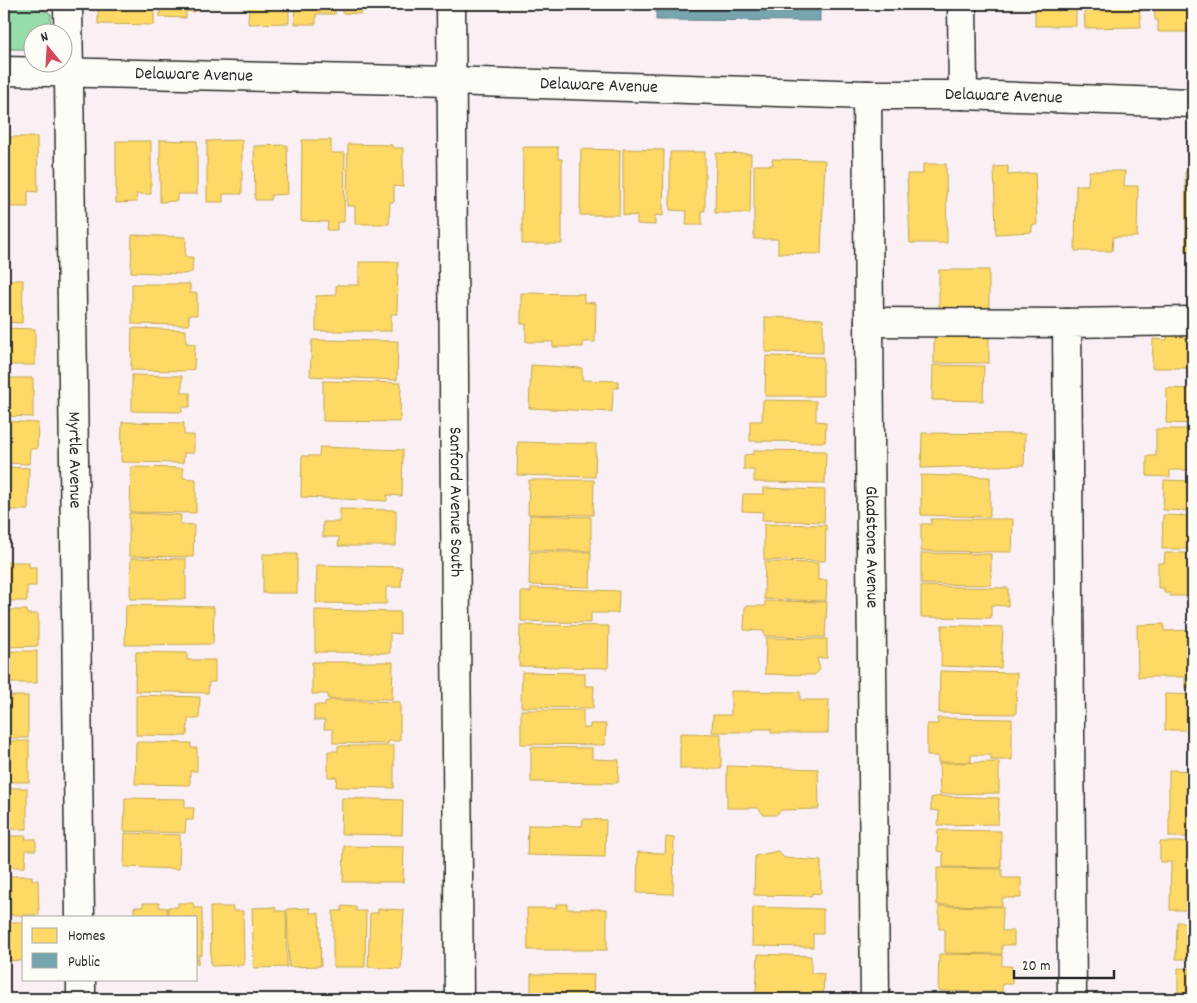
<svg xmlns="http://www.w3.org/2000/svg" width="1197" height="1003" viewBox="0 0 1197 1003" font-family="Dekko,sans-serif">
  <style>
    .green { fill: #97ddab; stroke: #61846b }
    .homes { fill: #ffd966; stroke: #bfa554 }
    .public { fill: #76a5af; stroke: #608087 }
    .lines { fill: none; stroke-linecap: round; stroke-linejoin: round }
    .minor-casing { stroke: #2b2b2b; stroke-width: 31 }
    .minor { stroke: #fdfcf7; stroke-width: 28 }
    .labels { text-anchor: middle; dominant-baseline: central; stroke-width: 5; stroke-linejoin: round; paint-order: stroke }
    .street-label { font-size: 18px; fill: #2b2b2b; stroke: #fdfcf7 }
  </style>
  <rect width="100%" height="100%" fill="#faf0f3"/>
  <filter id="ink" filterUnits="userSpaceOnUse"><feTurbulence type="fractalNoise" baseFrequency=".02" numOctaves="2"/><feDisplacementMap in="SourceGraphic" scale="10" xChannelSelector="R" yChannelSelector="G"/><feConvolveMatrix kernelMatrix="1 2 1 2 8 2 1 2 1" color-interpolation-filters="sRGB"/></filter>
  <g filter="url(#ink)">
    <polygon class="green" points="4,4 41,4 41,8 51,14 50,32 32,32 32,47 29,49 4,49"/>
    <g class="homes">
      <polygon points="98,4 154,4 154,25 98,24"/>
      <polygon points="160,4 201,4 201,6 194,12 186,11 186,18 160,17"/>
      <polygon points="249,4 289,4 289,23 248,24"/>
      <polygon points="294,4 335,4 335,14 316,14 316,24 295,24"/>
      <polygon points="342,4 362,4 361,14 342,13"/>
      <rect x="1035" y="4" width="41" height="22"/>
      <polygon points="1084,4 1139,4 1141,27 1085,28"/>
      <polygon points="1154,4 1193,4 1193,32 1158,32 1158,20 1155,20"/>
      <polygon points="4,136 6,136 7,190 4,190"/>
      <polygon points="9,137 37,137 38,192 28,191 28,207 10,207"/>
      <polygon points="160,140 197,141 197,194 177,194 177,201 160,202"/>
      <polygon points="242,140 242,194 223,194 223,202 207,202 207,141"/>
      <polygon points="302,140 331,140 331,153 345,153 344,222 337,222 337,230 327,230 328,222 301,221"/>
      <polygon points="116,141 151,141 151,194 136,194 137,202 116,203"/>
      <polygon points="348,144 392,145 392,148 403,148 403,187 394,186 394,202 390,202 389,224 355,224 355,206 347,206"/>
      <polygon points="287,145 288,194 271,195 271,200 255,200 254,146"/>
      <polygon points="523,147 558,147 558,159 562,159 562,244 522,244"/>
      <polygon points="581,149 620,150 619,215 580,215"/>
      <polygon points="623,149 664,150 663,216 655,215 655,225 637,224 637,216 623,215"/>
      <polygon points="670,152 705,152 705,211 702,210 702,225 686,225 687,211 670,210"/>
      <polygon points="716,153 751,154 750,213 715,213"/>
      <polygon points="772,159 825,160 821,254 778,253 778,239 754,239 754,165 773,165"/>
      <polygon points="923,164 946,164 947,243 910,243 907,174 923,174"/>
      <polygon points="1008,166 1008,175 1035,173 1037,225 1032,225 1032,232 996,234 994,167"/>
      <polygon points="1089,171 1125,171 1124,186 1138,186 1137,237 1113,237 1112,251 1075,251 1076,185 1088,185"/>
      <polygon points="1185,172 1193,172 1193,252 1186,252"/>
      <polygon points="132,235 186,237 185,257 193,257 192,272 184,274 131,272"/>
      <polygon points="359,262 398,262 397,314 391,314 391,331 316,331 316,296 336,295 336,285 359,285"/>
      <rect x="939" y="270" width="50" height="38"/>
      <polygon points="4,280 23,280 22,323 4,322"/>
      <polygon points="132,284 190,284 190,293 197,293 197,315 189,315 189,325 132,324"/>
      <polygon points="521,293 584,294 584,302 596,303 595,342 583,342 583,347 553,347 553,342 526,342 526,324 521,324"/>
      <polygon points="765,317 823,319 823,353 765,352"/>
      <polygon points="4,328 35,329 35,365 4,365"/>
      <polygon points="132,328 186,330 186,343 195,344 194,369 185,371 131,370"/>
      <rect x="934" y="329" width="55" height="34"/>
      <polygon points="1193,333 1193,384 1189,384 1189,368 1152,368 1153,339 1167,340 1167,334"/>
      <polygon points="312,340 398,341 397,380 310,376"/>
      <polygon points="766,356 823,357 823,396 765,396"/>
      <polygon points="531,365 582,368 582,380 618,381 618,388 613,388 612,412 529,408"/>
      <polygon points="933,365 984,366 983,401 932,400"/>
      <polygon points="132,375 182,376 182,393 190,393 190,407 182,407 182,412 132,411"/>
      <polygon points="4,378 33,378 33,417 4,416"/>
      <polygon points="323,381 401,383 400,422 323,421"/>
      <polygon points="1167,388 1193,389 1193,424 1166,423"/>
      <polygon points="763,400 816,401 816,421 826,422 825,442 750,441 750,421 762,421"/>
      <polygon points="4,421 38,423 37,449 30,449 29,464 4,463"/>
      <polygon points="122,422 184,423 184,435 194,435 194,453 184,453 183,463 121,462"/>
      <polygon points="1156,429 1193,429 1193,470 1170,470 1170,477 1147,476 1147,456 1156,456"/>
      <polygon points="922,433 1025,434 1024,465 921,468"/>
      <polygon points="518,442 596,444 595,477 517,475"/>
      <polygon points="320,447 403,450 402,496 387,495 387,501 301,497 302,456 319,456"/>
      <polygon points="754,450 826,451 825,483 754,482 754,470 744,470 744,455 754,454"/>
      <polygon points="4,467 29,468 28,510 4,510"/>
      <polygon points="131,467 183,468 183,478 196,479 196,513 130,512"/>
      <polygon points="921,475 990,477 990,517 921,515"/>
      <polygon points="529,480 594,480 593,515 528,514"/>
      <polygon points="1164,480 1193,481 1193,511 1163,510"/>
      <polygon points="764,488 825,490 824,522 762,520 763,512 742,511 743,494 764,494"/>
      <polygon points="340,509 396,510 396,546 338,546 339,537 323,537 323,522 340,522"/>
      <polygon points="129,513 181,515 180,524 194,525 193,557 129,556"/>
      <polygon points="530,515 591,517 591,551 529,550"/>
      <polygon points="1163,515 1193,516 1193,549 1162,549"/>
      <polygon points="931,519 1013,519 1012,552 921,551 921,524 931,524"/>
      <polygon points="764,524 826,525 825,561 764,560"/>
      <polygon points="530,552 591,552 590,587 529,585"/>
      <polygon points="921,553 991,554 991,585 921,584"/>
      <polygon points="1165,553 1193,553 1193,596 1170,596 1170,593 1164,593 1164,588 1158,588 1158,563 1164,563"/>
      <rect x="263" y="554" width="34" height="39"/>
      <polygon points="131,558 186,559 186,599 130,599"/>
      <polygon points="4,562 29,562 29,567 36,567 36,586 27,586 27,601 4,601"/>
      <polygon points="765,562 818,563 818,580 827,580 826,601 764,599"/>
      <polygon points="317,565 402,567 401,587 386,587 386,604 316,603"/>
      <polygon points="921,586 1008,588 1008,606 991,605 991,618 921,617"/>
      <polygon points="531,588 619,591 618,613 591,613 591,623 521,621 521,592 531,592"/>
      <polygon points="765,601 827,602 825,637 764,636 764,631 744,630 745,606 765,606"/>
      <polygon points="126,605 214,607 213,644 125,645"/>
      <polygon points="4,610 27,610 27,614 38,614 38,646 4,647"/>
      <polygon points="315,610 400,612 400,634 390,633 390,653 315,652"/>
      <polygon points="1164,624 1164,631 1193,630 1193,687 1185,687 1185,677 1138,677 1137,625"/>
      <polygon points="520,625 609,626 608,668 519,666"/>
      <polygon points="942,625 1003,627 1001,668 941,666"/>
      <polygon points="766,638 827,639 827,658 817,658 820,670 814,675 765,674"/>
      <rect x="4" y="651" width="33" height="32"/>
      <polygon points="136,652 187,653 187,660 215,660 215,682 209,682 208,693 135,691"/>
      <polygon points="312,662 393,662 392,699 328,699 328,694 312,694"/>
      <polygon points="940,671 1017,673 1016,714 939,713"/>
      <polygon points="522,672 585,673 585,686 594,686 593,708 521,707"/>
      <polygon points="731,691 800,692 800,700 829,700 828,733 771,733 771,729 754,729 753,732 712,732 713,715 731,715"/>
      <polygon points="1165,694 1193,695 1193,730 1165,730"/>
      <polygon points="136,695 200,697 199,719 188,719 187,736 136,735"/>
      <rect x="4" y="696" width="24" height="42"/>
      <polygon points="332,700 400,702 400,741 388,741 388,744 333,743 333,729 324,729 325,720 314,720 314,705 325,705 325,702"/>
      <polygon points="521,710 583,710 583,728 590,728 590,724 606,724 605,745 521,744"/>
      <polygon points="937,718 1012,719 1012,760 991,760 991,755 971,755 971,762 938,762 938,756 927,756 927,724 938,724"/>
      <polygon points="680,733 721,734 721,769 680,769"/>
      <rect x="4" y="741" width="25" height="41"/>
      <polygon points="136,742 191,743 191,748 197,748 197,771 190,771 190,785 135,784"/>
      <polygon points="338,746 394,746 394,788 336,787 337,777 328,777 328,751 338,751"/>
      <polygon points="531,747 592,748 592,759 619,760 618,783 531,782"/>
      <polygon points="999,762 999,793 940,794 939,763"/>
      <polygon points="727,766 818,769 819,809 782,810 775,815 764,815 758,808 727,808"/>
      <polygon points="1169,770 1193,771 1193,837 1169,837"/>
      <rect x="4" y="788" width="23" height="41"/>
      <polygon points="940,796 999,798 998,824 938,825 939,811 931,810 931,798"/>
      <polygon points="125,798 185,799 185,808 194,808 193,820 186,820 185,833 124,831"/>
      <polygon points="342,798 403,800 402,835 341,834"/>
      <polygon points="583,819 606,820 605,857 527,855 528,825 582,826"/>
      <polygon points="938,830 1001,831 1001,868 943,867 943,852 937,851"/>
      <polygon points="125,833 180,835 179,869 124,867"/>
      <polygon points="4,836 26,836 25,839 36,839 36,850 26,850 25,867 4,867"/>
      <polygon points="666,837 674,838 673,894 637,893 638,852 665,853"/>
      <polygon points="1160,842 1193,842 1193,910 1170,910 1171,862 1160,862"/>
      <polygon points="344,846 404,847 403,882 343,882"/>
      <polygon points="778,851 784,858 821,861 821,894 812,893 811,896 754,895 755,856"/>
      <polygon points="937,868 1002,869 1002,878 1021,878 1021,898 1002,898 1002,906 937,905"/>
      <polygon points="4,876 32,876 32,880 38,880 39,915 4,915"/>
      <polygon points="143,903 159,903 159,907 167,908 167,917 134,917 134,907 143,907"/>
      <polygon points="178,903 193,903 194,908 202,908 202,955 199,955 198,964 196,964 196,917 168,917 168,907 178,907"/>
      <polygon points="556,904 567,904 567,909 607,909 607,950 528,950 527,908 556,908"/>
      <polygon points="342,906 356,907 356,911 366,911 365,967 333,967 333,911 342,911"/>
      <polygon points="939,906 1003,907 1002,931 1014,931 1014,945 1002,945 1002,954 945,953 945,929 939,929"/>
      <polygon points="210,907 233,907 233,911 243,911 244,965 211,966"/>
      <polygon points="275,907 276,911 286,911 287,967 254,968 252,908"/>
      <polygon points="753,907 823,909 823,934 813,934 813,947 752,946"/>
      <polygon points="310,908 310,913 319,913 321,966 289,967 287,909"/>
      <polygon points="378,909 404,910 401,969 368,967 370,913 378,913"/>
      <polygon points="4,922 24,922 24,961 4,960"/>
      <polygon points="1177,922 1193,922 1193,959 1176,959"/>
      <polygon points="758,954 811,956 811,973 824,974 823,995 756,993"/>
      <polygon points="939,954 1002,955 1002,966 1012,966 1012,984 1002,984 1002,992 938,991"/>
      <polygon points="1178,968 1193,969 1193,999 1178,999"/>
      <polygon points="531,974 594,975 593,999 531,999"/>
      <polygon points="753,993 809,996 819,999 753,999"/>
      <polygon points="939,993 1003,994 1003,999 939,999"/>
    </g>
    <polygon class="public" points="656,4 820,4 820,21 656,20"/>
    <g class="lines">
      <defs>
        <g id="minor">
          <path id="s1" d="M 68,4 L 80,917"/>
          <path id="s2" d="M 451,4 L 459,999"/>
          <polyline points="962,4 963,95"/>
          <path id="s3" d="M 4,71 L 451,81 L 867,95 L 963,95 L 1193,103"/>
          <path id="s4" d="M 867,95 L 875,999"/>
          <polyline points="869,322 1067,323"/>
          <polyline points="81,979 81,999"/>
          <polyline points="1072,999 1067,323 1193,321"/>
        </g>
      </defs>
      <use href="#minor" class="minor-casing"/>
      <use href="#minor" class="minor"/>
    </g>
  </g>
  <g class="labels">
    <g class="street-label">
      <text stroke="none"><textPath href="#s3" startOffset="190">Delaware Avenue</textPath></text>
      <text stroke="none"><textPath href="#s3" startOffset="595">Delaware Avenue</textPath></text>
      <text stroke="none"><textPath href="#s3" startOffset="1000">Delaware Avenue</textPath></text>
      <text stroke="none"><textPath href="#s1" startOffset="456">Myrtle Avenue</textPath></text>
      <text stroke="none"><textPath href="#s2" startOffset="498">Sanford Avenue South</textPath></text>
      <text stroke="none"><textPath href="#s4" startOffset="452">Gladstone Avenue</textPath></text>
    </g>
  </g>
  <rect width="1197" height="1003" fill="none" stroke="#fdfcf7" stroke-width="20"/>
  <rect x="10" y="10" width="1177" height="983" fill="none" stroke="#2b2b2b" stroke-width="2" filter="url(#ink)"/>
  <rect x="22" y="916" width="175" height="65" fill="#fdfcf7" stroke="#a9a8a5"/>
  <rect x="32" y="928" width="25" height="15" fill="#ffd966" stroke="#a9a8a5"/>
  <text x="68" y="940" font-size="15" fill="#2b2b2b">Homes</text>
  <rect x="32" y="953" width="25" height="15" fill="#76a5af" stroke="#a9a8a5"/>
  <text x="68" y="966" font-size="15" fill="#2b2b2b">Public</text>
  <g transform="translate(48 48) rotate(342)"><circle r="24" fill="#fdfcf7" stroke="#a9a8a5"/>
  <path d="M0-4L9 19L0 12L-9 19Z" fill="#d1495b"/>
  <text y="-8" font-size="14" font-weight="bold" text-anchor="middle" fill="#2b2b2b">N</text>
  </g>
  <path d="M1014 970v8h100v-8" fill="none" stroke="#2b2b2b" stroke-width="2.5"/>
  <text x="1022" y="970" font-size="15" fill="#2b2b2b" stroke="#fdfcf7" stroke-width="4" paint-order="stroke">20 m</text>
</svg>
